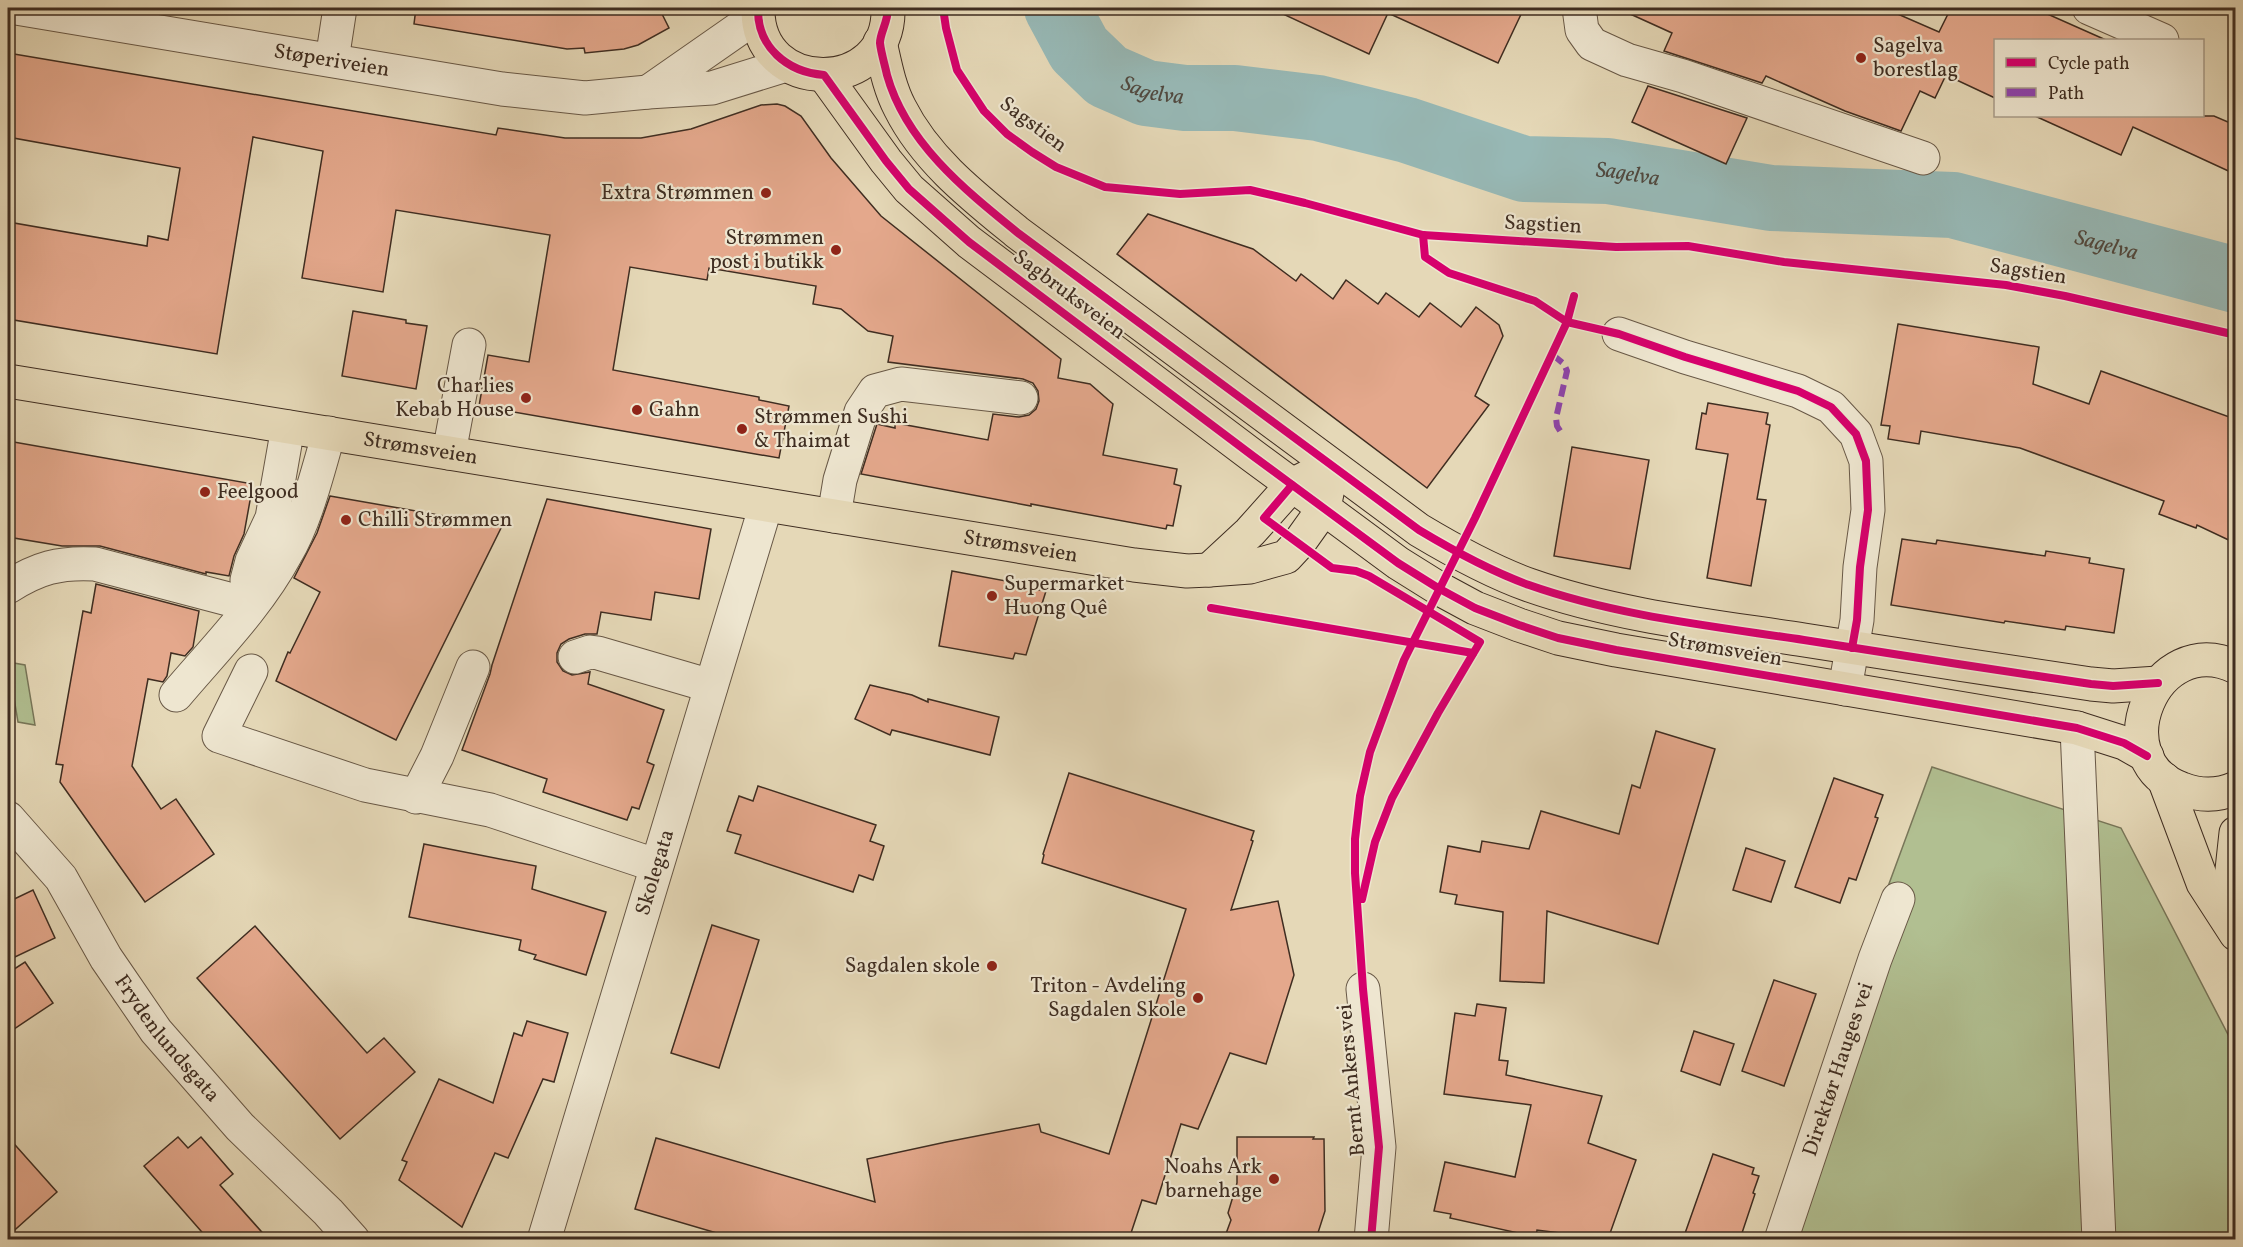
<svg xmlns="http://www.w3.org/2000/svg" width="2243" height="1247" viewBox="0 0 2243 1247" font-family="Vollkorn,serif">
  <style>
    .green { fill: #b1bf91; stroke: #787659; stroke-width: 1.5 }
    .lines { fill: none; stroke-linecap: round; stroke-linejoin: round }
    .river { stroke: #97b8b5; stroke-width: 66 }
    .building { fill: #e4a88c; stroke: #3f2d21; stroke-width: 1.5 }
    .minor-casing { stroke: #685846; stroke-width: 35 }
    .major-casing { stroke: #3f2d21; stroke-width: 35 }
    .minor { stroke: #eee6d0; stroke-width: 33 }
    .major { stroke: #e5d8b7; stroke-width: 33 }
    .quiet { stroke: #8e44ad; stroke-width: 6; stroke-dasharray: 12 6; stroke-linecap: butt }
    .cycleway-casing { stroke: #eee6d0; stroke-width: 11 }
    .cycleway { stroke: #d6006c; stroke-width: 8 }
    .poi-dot { fill: #8f2418; stroke: #eee6d0; stroke-width: 2 }
    .labels { text-anchor: middle; dominant-baseline: central; stroke-width: 4.5; stroke-linejoin: round; paint-order: stroke }
    .poi-label { font-size: 21px; fill: #3f2d21; stroke: #eee6d0; text-anchor: start }
    .street-label { font-size: 21px; fill: #3f2d21; stroke: #eee6d0 }
    .water-label { font-size: 22px; font-style: italic; fill: #51493f; stroke: #eee6d0 }
  </style>
  <rect width="100%" height="100%" fill="#e5d8b7"/>
  <filter id="stains"><feTurbulence type="fractalNoise" baseFrequency=".00333" numOctaves="4"/><feColorMatrix values="0 0 0 0 .2 0 0 0 0 .09 0 0 0 0 .02 0 0 0 .5 -.17"/></filter>
  <radialGradient id="worn" r=".72"><stop offset=".6" stop-color="#630" stop-opacity="0"/><stop offset="1" stop-color="#630" stop-opacity=".3"/></radialGradient>
  <g class="green">
    <polygon points="8,662 25,665 35,725 18,722"/>
    <polygon points="1932,767 2121,828 2235,1048 2235,1239 1790,1240 1886,892"/>
  </g>
  <g class="lines">
    <path class="river" id="s1" d="M 1057,8 L 1079,49 L 1107,76 L 1146,93 L 1185,98 L 1235,98 L 1318,108 L 1407,130 L 1524,169 L 1608,171 L 1771,198 L 1953,205 L 2236,280"/>
  </g>
  <g class="building">
    <polygon points="416,8 659,8 669,28 638,45 624,49 585,53 584,48 567,49 414,24"/>
    <polygon points="1270,8 1524,8 1498,63 1388,13 1369,54"/>
    <polygon points="1617,8 1884,8 1939,32 1951,8 2034,8 2106,40 1995,40 1995,98 1946,75 1935,98 1920,91 1901,131 1845,111 1766,76 1762,83 1664,51 1672,33"/>
    <polygon points="8,53 496,135 498,128 565,138 641,138 691,129 761,105 777,104 785,106 801,116 831,158 881,216 1061,359 1058,378 1090,384 1113,404 1103,455 1177,469 1174,484 1181,486 1173,526 1167,525 1166,529 1031,504 1031,506 861,474 877,424 895,428 895,423 988,440 993,414 1019,417 1029,415 1036,409 1039,401 1038,391 1033,383 1023,379 888,362 893,336 868,331 841,309 813,304 816,286 709,268 707,280 630,267 613,370 759,397 759,400 789,406 779,458 479,406 488,355 529,362 550,235 396,210 383,292 302,278 323,151 253,137 217,354 8,319 8,222 147,246 148,236 168,240 180,168 8,137"/>
    <polygon points="1648,86 1747,118 1726,164 1632,122"/>
    <polygon points="2035,116 2214,116 2235,125 2235,174 2133,127 2121,155"/>
    <polygon points="1148,214 1253,249 1296,281 1301,274 1333,299 1346,280 1378,304 1386,293 1419,317 1430,303 1461,327 1476,307 1499,325 1503,336 1475,396 1489,405 1427,488 1117,254"/>
    <polygon points="353,311 406,320 406,323 427,326 416,389 342,376"/>
    <polygon points="1898,324 2039,347 2033,384 2089,404 2101,371 2235,419 2235,543 2197,525 2196,528 2159,514 2164,501 2020,448 1921,431 1919,444 1888,439 1890,426 1881,425"/>
    <polygon points="1708,403 1768,413 1766,424 1770,425 1757,499 1766,500 1751,586 1707,578 1728,454 1696,449 1702,413 1706,414"/>
    <polygon points="8,441 253,484 244,534 234,556 229,576 206,572 206,574 100,546 62,546 8,537"/>
    <polygon points="1572,447 1649,460 1630,569 1554,556"/>
    <polygon points="330,496 502,526 396,740 276,681 288,652 290,653 320,592 294,578 317,533"/>
    <polygon points="547,499 711,529 699,599 655,592 651,620 601,612 597,634 585,634 569,639 561,644 557,653 557,662 563,671 572,675 590,672 588,684 664,710 647,762 654,765 639,809 632,807 627,820 543,792 547,779 462,750 490,674 492,665"/>
    <polygon points="1902,539 1936,544 1937,540 2045,556 2046,551 2090,558 2089,563 2124,569 2114,633 2066,626 2065,630 2005,621 2004,623 1891,605"/>
    <polygon points="952,571 1017,583 1017,586 1046,591 1026,655 1015,653 1013,659 939,646"/>
    <polygon points="96,584 199,611 193,647 185,656 171,653 167,676 163,682 148,679 132,766 161,809 176,799 214,854 145,902 60,782 63,765 56,764 83,611 91,613"/>
    <polygon points="870,685 912,695 928,702 928,699 999,717 990,755 892,730 890,735 855,719"/>
    <polygon points="1656,731 1715,749 1658,944 1547,911 1544,983 1500,981 1503,912 1455,904 1457,895 1440,892 1448,846 1480,852 1482,841 1529,849 1541,811 1619,834 1632,785 1640,788"/>
    <polygon points="1069,773 1254,831 1251,840 1253,841 1231,910 1278,901 1294,975 1266,1064 1230,1053 1198,1129 1181,1124 1156,1204 1142,1200 1129,1239 737,1239 635,1209 656,1138 875,1202 867,1159 946,1142 1039,1124 1041,1132 1109,1154 1186,909 1042,863 1044,855 1043,854"/>
    <polygon points="1834,778 1883,795 1875,817 1878,818 1856,880 1849,878 1840,903 1795,887"/>
    <polygon points="758,786 876,825 870,841 884,846 873,880 859,875 853,892 735,853 741,835 727,831 739,796 753,801"/>
    <polygon points="424,844 536,866 532,889 606,912 586,975 534,959 536,955 519,950 521,940 409,917"/>
    <polygon points="1746,848 1785,861 1771,902 1733,890"/>
    <polygon points="33,890 55,938 15,957 8,940 8,902"/>
    <polygon points="712,925 759,940 719,1068 671,1053"/>
    <polygon points="255,926 367,1053 384,1038 415,1072 340,1139 197,978"/>
    <polygon points="25,962 53,1003 8,1033 8,973"/>
    <polygon points="1774,980 1816,994 1784,1086 1742,1071"/>
    <polygon points="1477,1004 1506,1008 1499,1060 1508,1061 1506,1075 1602,1096 1588,1143 1636,1160 1608,1239 1537,1230 1536,1237 1450,1218 1451,1214 1434,1211 1445,1162 1515,1177 1531,1105 1444,1094 1455,1013 1475,1016"/>
    <polygon points="527,1021 568,1033 554,1082 543,1079 508,1158 495,1153 462,1227 399,1180 407,1162 402,1160 439,1079 493,1103 514,1033 522,1036"/>
    <polygon points="1694,1031 1734,1044 1720,1085 1681,1071"/>
    <polygon points="8,1137 57,1192 8,1236"/>
    <polygon points="178,1137 188,1148 201,1137 233,1174 220,1185 268,1239 208,1239 144,1166"/>
    <polygon points="1237,1137 1314,1137 1313,1139 1324,1139 1325,1211 1316,1239 1224,1239 1231,1220 1228,1213 1237,1183"/>
    <polygon points="1713,1154 1754,1168 1752,1174 1759,1176 1753,1193 1755,1194 1740,1239 1683,1239"/>
  </g>
  <g class="lines">
    <defs>
      <g id="minor">
        <path id="s2" d="M 16,8 L 502,89 L 585,98 L 648,92 L 712,88 L 786,65"/>
        <polyline points="1579,8 1582,30 1592,44 1627,60 1683,76 1923,158"/>
        <polyline points="2089,8 2162,40"/>
        <polyline points="332,60 340,8"/>
        <polyline points="648,92 757,16"/>
        <polyline points="1619,334 1685,357 1798,391 1831,407 1856,434 1866,461 1868,510 1860,567 1857,620 1845,689"/>
        <polyline points="449,453 469,345"/>
        <polyline points="834,516 840,480 861,412 875,391 901,384 1021,398"/>
        <polyline points="247,580 252,561 272,518 288,427"/>
        <path d="M 8,587 C 38,568 59,562 95,564 L 251,605"/>
        <polyline points="575,657 590,652 598,653 711,686"/>
        <polyline points="251,671 219,736 365,785 490,810 655,865"/>
        <path d="M 176,695 C 214,650 258,606 286,554 C 307,518 317,473 329,433"/>
        <polyline points="2077,728 2099,1240"/>
        <polyline points="416,797 437,756 473,667"/>
        <path id="s3" d="M 8,818 L 61,878 L 106,958 L 156,1031 L 240,1127 L 328,1212 L 353,1240"/>
        <polyline points="1363,989 1379,1147 1371,1240"/>
        <path id="s4" d="M 544,1240 L 766,505"/>
        <path id="s5" d="M 1781,1240 L 1875,959 L 1898,899"/>
      </g>
      <g id="major">
        <path d="M 758,8 C 756,97 891,96 888,8"/>
        <path d="M 880,42 C 885,64 889,87 900,108 C 926,160 974,197 1018,233 L 1419,530 C 1454,551 1490,571 1529,585 C 1617,616 1712,626 1804,640 C 1900,655 1995,670 2091,684 L 2113,686 L 2158,683"/>
        <polyline points="824,75 886,161 909,189 969,242 1253,456 1398,563 1438,588 1475,608 1519,625 1558,638 1616,650 2077,728 2124,743 2147,756"/>
        <path id="s6" d="M 8,381 L 1134,565 L 1187,571 L 1209,570 L 1250,567 L 1286,557 L 1299,543 L 1324,508 L 1328,488"/>
        <polyline points="1209,570 1250,532 1292,485 1312,475"/>
        <path d="M 2236,667 C 2154,628 2101,760 2182,789 C 2200,796 2218,796 2236,788"/>
        <polyline points="2164,779 2203,883 2236,934"/>
        <polyline points="2235,929 2231,879 2236,833"/>
      </g>
    </defs>
    <use href="#minor" class="minor-casing"/>
    <use href="#major" class="major-casing"/>
    <use href="#minor" class="minor"/>
    <use href="#major" class="major"/>
    <polyline class="quiet" points="1553,355 1564,364 1567,371 1556,418 1557,426 1562,434"/>
    <defs>
      <g id="cycleway">
        <path d="M 758,8 C 757,47 787,72 824,75 L 886,161 L 909,189 L 969,242 L 1253,456 L 1398,563 L 1438,588 L 1475,608 L 1519,625 L 1558,638 L 1616,650 L 2077,728 L 2124,743 L 2147,756"/>
        <path d="M 888,8 C 888,22 880,33 880,43 C 881,53 885,65 887,75 C 906,143 965,190 1018,233 L 1419,530 C 1454,551 1490,571 1529,585 C 1617,616 1712,626 1804,640 C 1900,655 1995,670 2091,684 L 2113,686 L 2158,683"/>
        <polyline points="943,8 946,28 957,70 984,111 1007,134 1032,152 1056,167 1105,187 1180,194 1250,190 1305,203 1423,235 1616,247 1688,246 1784,262 2006,285 2065,296 2236,335"/>
        <polyline points="1423,235 1425,257 1449,273 1535,301 1567,322 1574,296"/>
        <polyline points="1292,485 1264,518 1332,568 1356,571 1369,576 1480,642 1438,713 1392,798 1375,842 1362,899"/>
        <polyline points="1211,608 1473,653"/>
        <polyline points="1371,1240 1379,1147 1363,989 1355,873 1355,839 1360,796 1370,752 1404,660 1475,518 1567,322 1619,334 1685,357 1798,391 1831,407 1856,434 1866,461 1868,510 1860,567 1857,620 1852,648"/>
      </g>
    </defs>
    <use href="#cycleway" class="cycleway-casing"/>
    <use href="#cycleway" class="cycleway"/>
  </g>
  <g class="poi-dot">
    <circle cx="1861" cy="58" r="6"/>
    <circle cx="766" cy="193" r="6"/>
    <circle cx="836" cy="250" r="6"/>
    <circle cx="526" cy="398" r="6"/>
    <circle cx="637" cy="410" r="6"/>
    <circle cx="742" cy="429" r="6"/>
    <circle cx="205" cy="492" r="6"/>
    <circle cx="346" cy="520" r="6"/>
    <circle cx="992" cy="596" r="6"/>
    <circle cx="992" cy="966" r="6"/>
    <circle cx="1198" cy="998" r="6"/>
    <circle cx="1274" cy="1179" r="6"/>
  </g>
  <g class="labels">
    <g class="poi-label">
      <text x="1873" y="46">Sagelva<tspan x="1873" dy="24">borestlag</tspan></text>
      <text x="754" y="193" text-anchor="end">Extra Strømmen</text>
      <text x="824" y="238" text-anchor="end">Strømmen<tspan x="824" dy="24">post i butikk</tspan></text>
      <text x="514" y="386" text-anchor="end">Charlies<tspan x="514" dy="24">Kebab House</tspan></text>
      <text x="649" y="410">Gahn</text>
      <text x="754" y="417">Strømmen Sushi<tspan x="754" dy="24">&amp; Thaimat</tspan></text>
      <text x="217" y="492">Feelgood</text>
      <text x="358" y="520">Chilli Strømmen</text>
      <text x="1004" y="584">Supermarket<tspan x="1004" dy="24">Huong Quê</tspan></text>
      <text x="980" y="966" text-anchor="end">Sagdalen skole</text>
      <text x="1186" y="986" text-anchor="end">Triton - Avdeling<tspan x="1186" dy="24">Sagdalen Skole</tspan></text>
      <text x="1262" y="1167" text-anchor="end">Noahs Ark<tspan x="1262" dy="24">barnehage</tspan></text>
    </g>
    <g class="street-label">
      <text stroke="none"><textPath href="#s2" startOffset="320">Støperiveien</textPath></text>
      <text transform="translate(1033 125) rotate(37)">Sagstien</text>
      <text transform="translate(1543 225) rotate(3)">Sagstien</text>
      <text transform="translate(2028 272) rotate(9)">Sagstien</text>
      <text transform="translate(1069 295) rotate(37)">Sagbruksveien</text>
      <text stroke="none"><textPath href="#s6" startOffset="418">Strømsveien</textPath></text>
      <text stroke="none"><textPath href="#s6" startOffset="1026">Strømsveien</textPath></text>
      <text transform="translate(1725 650) rotate(10)">Strømsveien</text>
      <text stroke="none"><textPath href="#s4" startOffset="384">Skolegata</textPath></text>
      <text stroke="none"><textPath href="#s3" startOffset="273">Frydenlundsgata</textPath></text>
      <text stroke="none"><textPath href="#s5" startOffset="180">Direktør Hauges vei</textPath></text>
      <text transform="translate(1352 1080) rotate(-95)">Bernt Ankers vei</text>
    </g>
    <g class="water-label">
      <text stroke="none"><textPath href="#s1" startOffset="134">Sagelva</textPath></text>
      <text stroke="none"><textPath href="#s1" startOffset="620">Sagelva</textPath></text>
      <text stroke="none"><textPath href="#s1" startOffset="1106">Sagelva</textPath></text>
    </g>
  </g>
  <rect width="2243" height="1247" fill="none" stroke="#e5d8b7" stroke-width="30"/>
  <rect x="9" y="9" width="2225" height="1229" fill="none" stroke="#3f2d21" stroke-width="3"/>
  <rect x="15" y="15" width="2213" height="1217" fill="none" stroke="#3f2d21" stroke-width="1.5"/>
  <rect x="1994" y="39" width="210" height="78" fill="#eee6d0" stroke="#a89c8a" stroke-width="1.5"/>
  <rect x="2006" y="58" width="30" height="9" fill="#d6006c" stroke="#a89c8a" stroke-width="1.5"/>
  <text x="2048" y="69" font-size="18" fill="#3f2d21">Cycle path</text>
  <rect x="2006" y="88" width="30" height="9" fill="#8e44ad" stroke="#a89c8a" stroke-width="1.5"/>
  <text x="2048" y="99" font-size="18" fill="#3f2d21">Path</text>
  <rect width="100%" height="100%" filter="url(#stains)"/>
  <rect width="100%" height="100%" fill="url(#worn)"/>
</svg>
